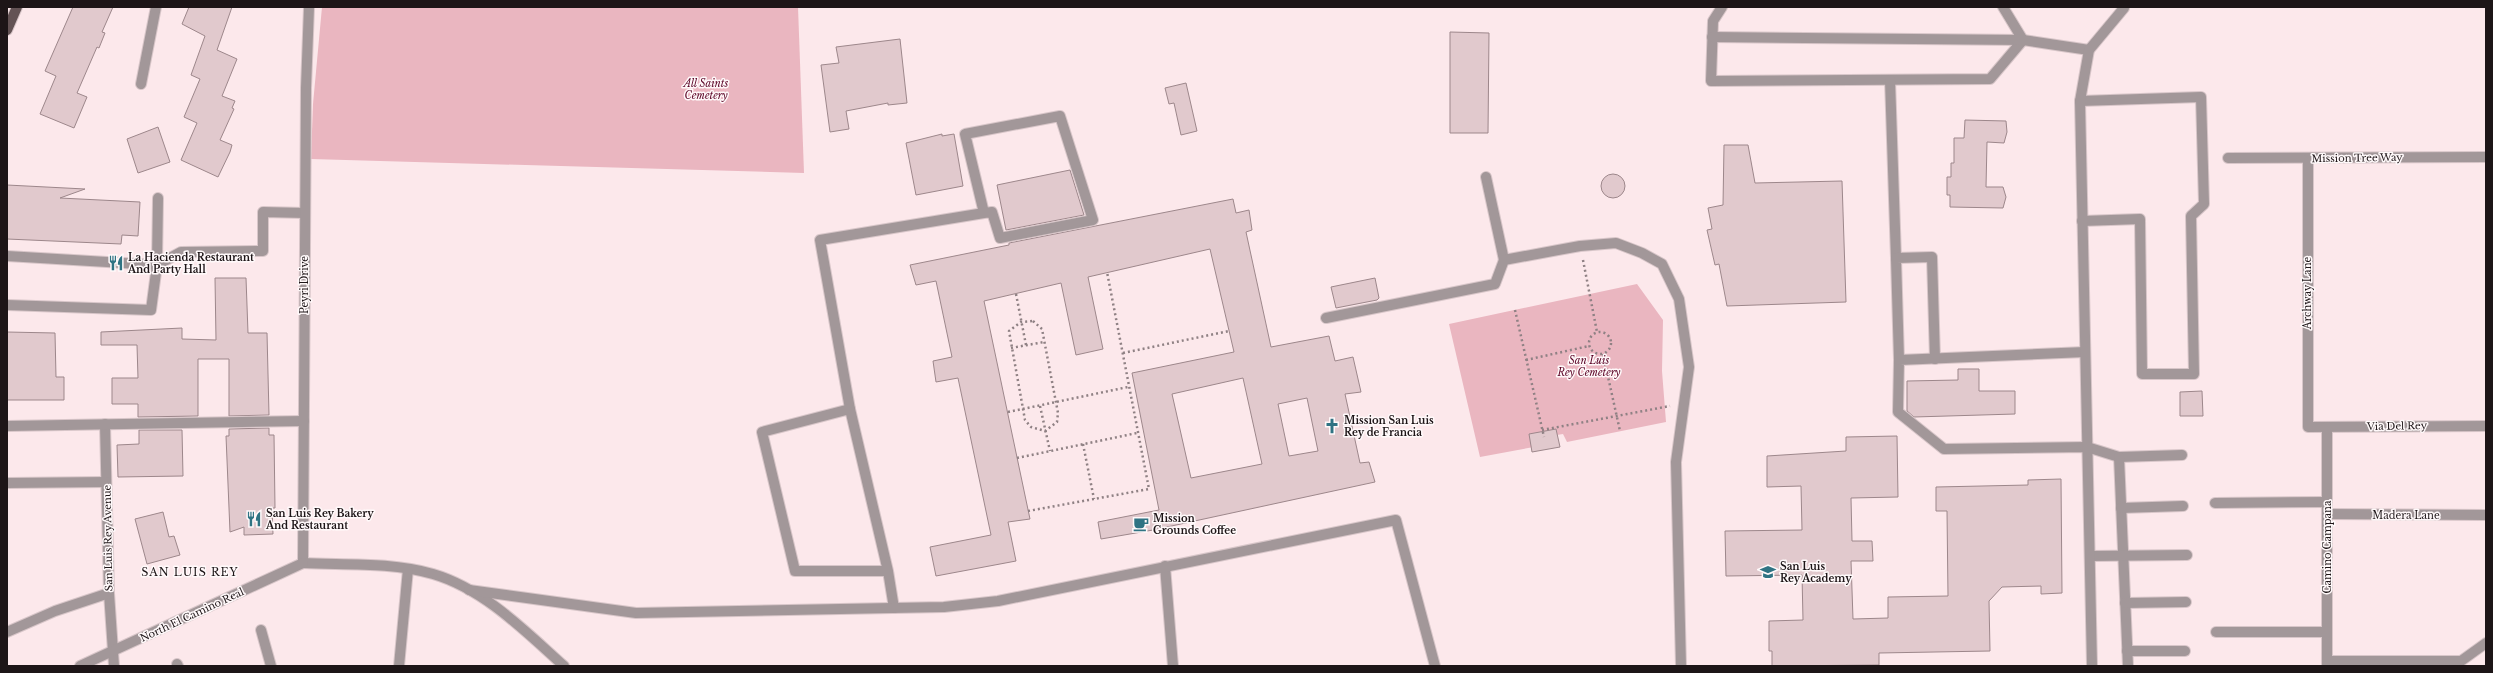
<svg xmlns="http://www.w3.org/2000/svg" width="2493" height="673" viewBox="0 0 2493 673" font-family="'Libre Baskerville',serif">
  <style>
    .green { fill: #eab6c0 }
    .building { fill: #e1c9cd; stroke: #9d878b; fill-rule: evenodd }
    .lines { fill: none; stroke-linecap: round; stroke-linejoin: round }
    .minor-casing { stroke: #d8c6c9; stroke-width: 12 }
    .major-casing { stroke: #d8c6c9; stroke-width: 12 }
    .path { stroke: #8f8184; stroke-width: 2.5; stroke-dasharray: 2 3; stroke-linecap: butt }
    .minor { stroke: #a29799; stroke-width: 10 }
    .major { stroke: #635254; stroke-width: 10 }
    .labels { text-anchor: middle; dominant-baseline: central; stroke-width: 3; stroke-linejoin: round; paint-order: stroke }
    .park-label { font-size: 10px; font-style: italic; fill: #590123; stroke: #fff9fa }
    .street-label { font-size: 10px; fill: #1d1517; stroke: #fff9fa }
    .poi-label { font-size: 10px; font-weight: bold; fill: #1d1517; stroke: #fff9fa; text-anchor: start }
    .neighbourhood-label { font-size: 11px; letter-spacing: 1px; fill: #1d1517; stroke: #fff9fa }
  </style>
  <rect width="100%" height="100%" fill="#fce8eb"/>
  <g class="green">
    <polygon points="322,7 798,7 804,173 311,159 313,104"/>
    <polygon points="1637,284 1663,320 1662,371 1666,422 1567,442 1563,434 1538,438 1539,446 1480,457 1449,324"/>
  </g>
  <g class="building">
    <polygon points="73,7 113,7 102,32 105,33 99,48 97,47 77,93 87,97 74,128 40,114 56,76 45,71"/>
    <polygon points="189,7 232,7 217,50 237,59 222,96 235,101 232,108 234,109 220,140 232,145 230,152 218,177 181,160 197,123 184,117 200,79 191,75 205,36 182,24"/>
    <polygon points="1450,32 1489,33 1488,133 1450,133"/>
    <polygon points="900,39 907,103 888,105 888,103 846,111 849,129 830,132 821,65 839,63 836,47"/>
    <polygon points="1186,83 1197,131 1181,135 1174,103 1169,104 1165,88"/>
    <polygon points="1965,120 2006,121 2007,132 2004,143 1987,142 1986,187 2003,187 2006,197 2003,208 1950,207 1950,195 1947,195 1947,177 1951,177 1951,163 1954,163 1954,138 1964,138"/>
    <polygon points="158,127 170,162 138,173 127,139"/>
    <polygon points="942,134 942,136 954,134 963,186 916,195 906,143"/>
    <polygon points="1724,145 1748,145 1755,183 1842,181 1846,302 1727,306 1719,264 1715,265 1707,230 1712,229 1708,208 1723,205"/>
    <polygon points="1070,170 1084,215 1006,230 997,185"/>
    <circle cx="1613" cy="186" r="12"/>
    <polygon points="7,185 85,189 60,198 140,202 138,236 122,235 121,244 7,239"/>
    <path d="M 1233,199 L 1236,213 L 1249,210 L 1252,230 L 1246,232 L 1271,347 L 1329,336 L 1335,361 L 1353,357 L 1361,392 L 1345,394 L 1360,463 L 1369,462 L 1375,482 L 1153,530 L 1101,539 L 1098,522 L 1159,510 L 1132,373 L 1234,352 L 1210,249 L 1088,277 L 1103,349 L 1076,355 L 1061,283 L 984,301 L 1030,519 L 1008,522 L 1016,561 L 936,576 L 930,547 L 991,535 L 958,378 L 936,382 L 933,361 L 952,357 L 936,281 L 916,285 L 910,265 L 1009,245 L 1009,243 ZM 1243,378 L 1262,464 L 1191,478 L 1172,394 ZM 1307,398 L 1318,451 L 1289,456 L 1278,404 Z"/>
    <polygon points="215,278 246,278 248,333 267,333 269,415 229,416 229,359 198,359 198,416 138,417 138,404 112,404 112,378 138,378 137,345 101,345 101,332 182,328 182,339 216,340"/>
    <polygon points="1375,278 1379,298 1377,300 1336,308 1331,287"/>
    <polygon points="7,332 55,333 56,377 64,377 64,400 7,400"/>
    <polygon points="1958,369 1979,369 1979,391 2015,391 2015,414 1914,417 1907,411 1907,381 1958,380"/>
    <polygon points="2202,391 2203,416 2180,416 2180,392"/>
    <polygon points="269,428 269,435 274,435 275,508 272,508 273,534 244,535 244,527 230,532 226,436 229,436 229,429"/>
    <polygon points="1556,429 1560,447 1532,452 1529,434"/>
    <polygon points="139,430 182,430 183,476 118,477 117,445 139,444"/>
    <polygon points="1897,436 1898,497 1851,498 1852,541 1872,541 1873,561 1851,561 1853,619 1888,618 1888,597 1948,596 1947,511 1936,511 1936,487 2028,485 2028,480 2061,479 2062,593 2041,594 2041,586 2002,587 1989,601 1990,651 1879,653 1879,665 1772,666 1772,651 1769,651 1769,621 1803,620 1802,575 1726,576 1725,531 1802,530 1801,486 1767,487 1767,456 1846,451 1846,437"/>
    <polygon points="163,512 169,537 174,536 180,555 147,564 135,519"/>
  </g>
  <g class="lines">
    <defs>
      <g id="minor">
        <polyline points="1722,7 1713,21 1711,81 1990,79 2023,40"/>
        <polyline points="2003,7 2023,40"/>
        <polyline points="1712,37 2023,40 2089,50"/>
        <polyline points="1890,80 1896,258"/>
        <polyline points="141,84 156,7"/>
        <polyline points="2080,101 2201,97 2204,204 2191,216 2194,374 2142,374 2140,219 2082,221"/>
        <polyline points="2228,158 2486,157"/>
        <polyline points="2308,159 2308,427 2486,426"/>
        <polyline points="1486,177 1504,260"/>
        <polyline points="158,198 157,265 181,252 263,251 263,212 305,213"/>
        <polyline points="7,256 157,265 151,310 7,305"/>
        <polyline points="1326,318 1495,284 1504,260 1580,246 1616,243 1642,253 1662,264 1679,299 1689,367 1676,462 1681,666"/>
        <polyline points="2085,352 1899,360 1898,412 1944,449 2087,447 2119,457 2182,455"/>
        <polyline points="1899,360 1896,258 1932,257 1935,359"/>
        <polyline points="850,409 820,240 984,213 965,134 1060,116 1093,220 1000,238 992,212 984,213"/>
        <polyline points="105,424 109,593 114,666"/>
        <polyline points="7,426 304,421"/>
        <polyline points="2119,457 2128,666"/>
        <polyline points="7,483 106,482"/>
        <polyline points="2215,503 2327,502"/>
        <polyline points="2121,508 2183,506"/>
        <polyline points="2327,514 2486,515"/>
        <polyline points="2090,556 2187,555"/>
        <polyline points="303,563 306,88 309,7"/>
        <path d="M 303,563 C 346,565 391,562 433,574 C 484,589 525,631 564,666"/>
        <polyline points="1165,566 1173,666"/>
        <polyline points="888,571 795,571 762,432 850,409 888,571 894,608"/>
        <polyline points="469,590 636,613 944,607 998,601 1396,520 1435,666"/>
        <polyline points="2125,603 2186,602"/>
        <polyline points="261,630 271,666"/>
        <polyline points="7,632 55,611 109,593"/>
        <polyline points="2216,632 2327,632"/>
        <polyline points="2127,651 2185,651"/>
        <polyline points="2327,661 2461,661 2486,643"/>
        <polyline points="177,664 178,666"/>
        <polyline points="80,666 303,563"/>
        <polyline points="399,666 408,569"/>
        <polyline points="2092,666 2080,101 2089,50 2124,8"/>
        <polyline points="2327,666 2327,427"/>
      </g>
      <polyline id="major" points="7,30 17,7"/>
    </defs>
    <use href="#minor" class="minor-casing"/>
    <use href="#major" class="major-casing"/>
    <g class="path">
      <polyline points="1583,260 1597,332"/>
      <polyline points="1016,294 1026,345"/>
      <polyline points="1515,310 1544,437"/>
      <polygon points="1033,321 1042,329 1058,413 1057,422 1045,431 1031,427 1025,420 1009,331 1021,322"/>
      <circle cx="1600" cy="343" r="11"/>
      <polyline points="1011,348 1044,342"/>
      <polyline points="1123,353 1229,331"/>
      <polyline points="1603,354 1620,431"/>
      <polyline points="1526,360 1589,346"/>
      <polyline points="1040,406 1050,451"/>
      <polyline points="1008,412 1128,387"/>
      <polyline points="1542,430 1670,406"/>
      <polyline points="1083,444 1094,499"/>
      <polyline points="1017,458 1137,433"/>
      <polyline points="1028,511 1149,489 1107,272"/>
    </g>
    <use href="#minor" class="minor"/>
    <use href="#major" class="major"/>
  </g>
  <defs>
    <symbol id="restaurant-bare" viewBox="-9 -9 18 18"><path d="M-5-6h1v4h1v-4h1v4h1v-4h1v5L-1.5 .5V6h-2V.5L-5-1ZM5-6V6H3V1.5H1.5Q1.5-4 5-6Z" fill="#2f7383" stroke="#fff9fa" stroke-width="2.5" paint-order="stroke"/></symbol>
    <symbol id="church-bare" viewBox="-9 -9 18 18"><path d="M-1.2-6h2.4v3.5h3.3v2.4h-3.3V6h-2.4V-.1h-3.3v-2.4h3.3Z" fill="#2f7383" stroke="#fff9fa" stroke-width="2.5" paint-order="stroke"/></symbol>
    <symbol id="cafe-bare" viewBox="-9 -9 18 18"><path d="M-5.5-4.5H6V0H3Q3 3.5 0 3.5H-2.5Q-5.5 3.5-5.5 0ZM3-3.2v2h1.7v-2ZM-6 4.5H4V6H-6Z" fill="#2f7383" stroke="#fff9fa" stroke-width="2.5" paint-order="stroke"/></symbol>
    <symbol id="school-bare" viewBox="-9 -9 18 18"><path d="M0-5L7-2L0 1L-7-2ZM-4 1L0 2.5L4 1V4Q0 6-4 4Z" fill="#2f7383" stroke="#fff9fa" stroke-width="2.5" paint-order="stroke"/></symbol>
  </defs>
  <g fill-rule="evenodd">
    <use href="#restaurant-bare" x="105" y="252" width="22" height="22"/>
    <use href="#church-bare" x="1321" y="415" width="22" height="22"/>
    <use href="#restaurant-bare" x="243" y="508" width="22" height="22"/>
    <use href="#cafe-bare" x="1130" y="513" width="22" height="22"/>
    <use href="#school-bare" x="1757" y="561" width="22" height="22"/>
  </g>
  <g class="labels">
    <g class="park-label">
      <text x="706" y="83">All Saints<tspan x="706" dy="12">Cemetery</tspan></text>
      <text x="1589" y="360">San Luis<tspan x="1589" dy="12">Rey Cemetery</tspan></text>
    </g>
    <g class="street-label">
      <text transform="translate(2357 158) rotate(-1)">Mission Tree Way</text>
      <text transform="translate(304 285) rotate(-90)">Peyri Drive</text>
      <text transform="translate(2307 293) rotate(-90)">Archway Lane</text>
      <text transform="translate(2397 426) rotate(-1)">Via Del Rey</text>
      <text x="2406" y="515">Madera Lane</text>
      <text transform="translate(108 538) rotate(-91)">San Luis Rey Avenue</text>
      <text transform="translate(2327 547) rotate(-90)">Camino Campana</text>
      <text transform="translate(192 615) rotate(-25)">North El Camino Real</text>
    </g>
    <g class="poi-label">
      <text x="128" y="257">La Hacienda Restaurant<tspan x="128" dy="12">And Party Hall</tspan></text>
      <text x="1344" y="420">Mission San Luis<tspan x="1344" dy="12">Rey de Francia</tspan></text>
      <text x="266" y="513">San Luis Rey Bakery<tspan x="266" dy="12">And Restaurant</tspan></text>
      <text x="1153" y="518">Mission<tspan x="1153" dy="12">Grounds Coffee</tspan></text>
      <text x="1780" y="566">San Luis<tspan x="1780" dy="12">Rey Academy</tspan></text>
    </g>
    <g class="neighbourhood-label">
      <text x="190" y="572">SAN LUIS REY</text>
    </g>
  </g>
  <rect width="2493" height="673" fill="none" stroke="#1d1517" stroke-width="16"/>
</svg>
